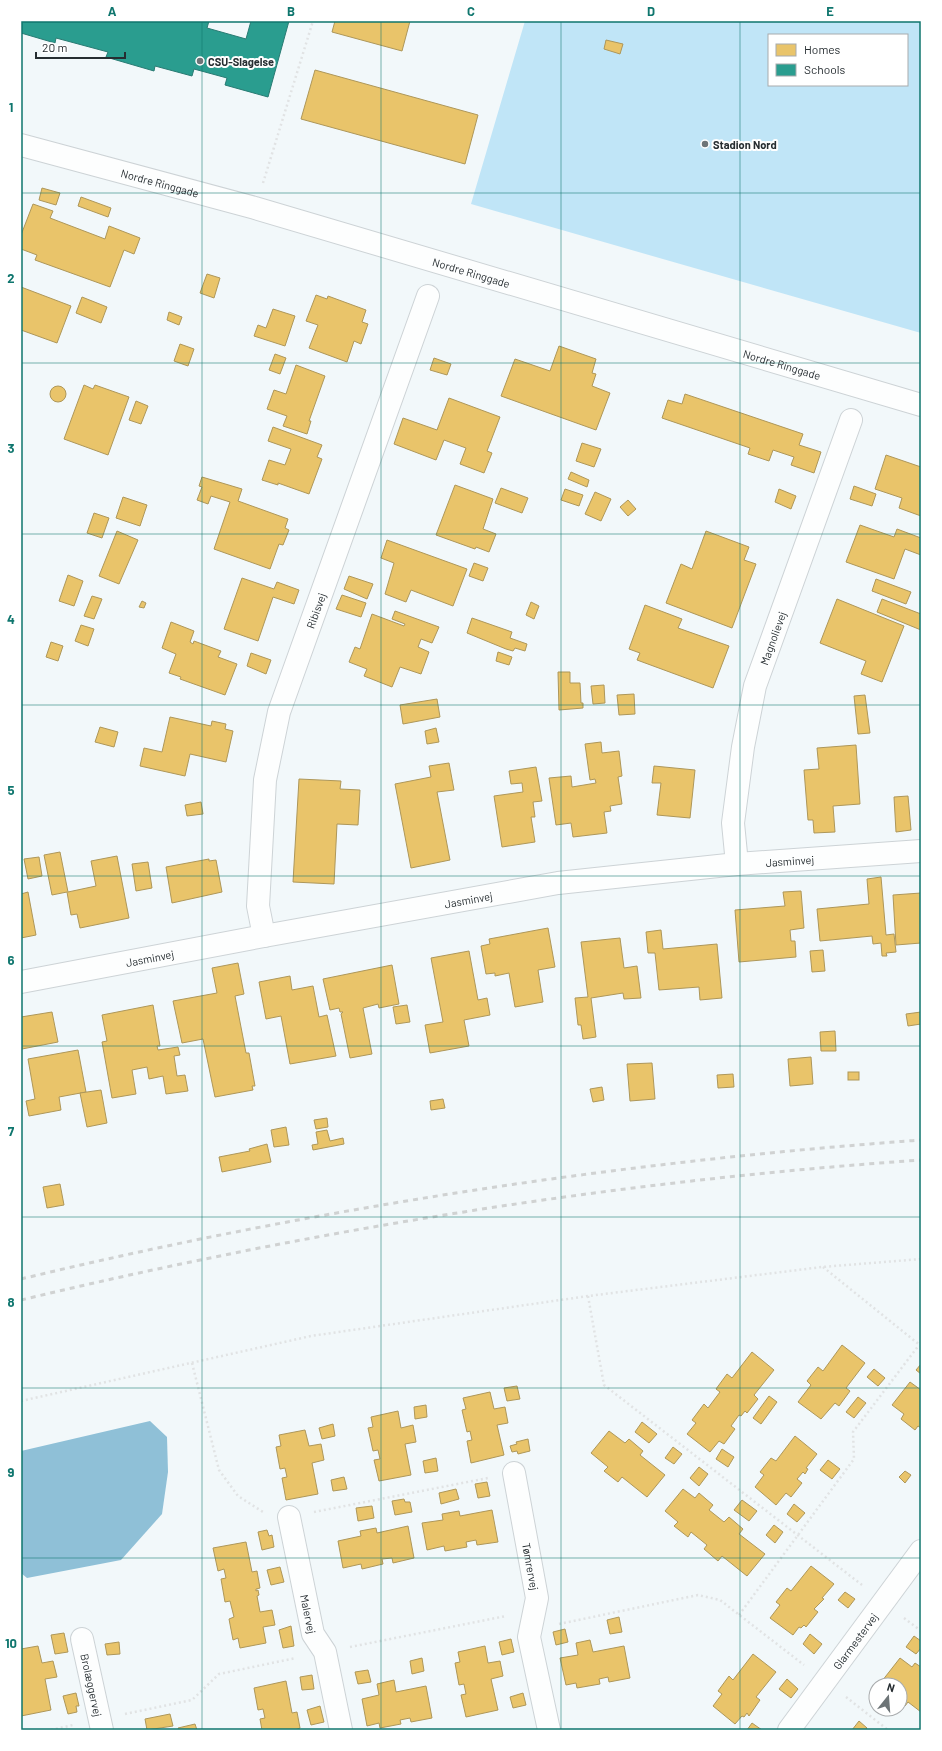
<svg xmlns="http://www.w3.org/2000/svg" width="942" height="1751" viewBox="0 0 942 1751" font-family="Barlow,sans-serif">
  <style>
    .green { fill: #c0e5f7; fill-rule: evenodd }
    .water { fill: #8fc0d7 }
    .homes { fill: #e9c46a; stroke: #ae9759 }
    .schools { fill: #2a9d8f; stroke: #297b73 }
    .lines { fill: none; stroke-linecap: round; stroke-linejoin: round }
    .street-casing { stroke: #cdd3d6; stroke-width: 24 }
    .secondary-casing { stroke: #cdd3d6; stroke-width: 24 }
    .path { stroke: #e1e3e4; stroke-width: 2.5; stroke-dasharray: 2 3; stroke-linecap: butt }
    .street { stroke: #fdfefe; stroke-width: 22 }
    .secondary { stroke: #fdfefe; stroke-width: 22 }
    .rail { stroke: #d0d2d2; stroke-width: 3; stroke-dasharray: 5 5; stroke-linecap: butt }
    .grid { fill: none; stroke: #0f766e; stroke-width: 1; stroke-opacity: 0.55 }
    .poi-dot { fill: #6d7477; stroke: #fff; stroke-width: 1.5 }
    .labels { text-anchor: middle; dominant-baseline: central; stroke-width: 4; stroke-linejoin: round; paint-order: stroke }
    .poi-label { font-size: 11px; font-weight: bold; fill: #262d31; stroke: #fff; text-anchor: start }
    .street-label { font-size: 11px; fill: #262d31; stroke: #fff }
    .neatline { fill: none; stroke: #0f766e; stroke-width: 1.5 }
    .grid-label { font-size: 13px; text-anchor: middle; font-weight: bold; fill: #0f766e }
  </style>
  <rect width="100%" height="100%" fill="#f2f8fa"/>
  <path class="green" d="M 525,21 L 921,21 L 921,333 L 471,204 ZM 769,35 L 907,35 L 907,85 L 769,85 Z"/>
  <polygon class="water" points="150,1421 167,1437 168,1472 162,1514 121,1560 27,1578 21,1573 21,1451"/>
  <g class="homes">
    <polygon points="335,21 410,21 402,51 332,32"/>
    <polygon points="606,40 623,44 620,54 604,49"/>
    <polygon points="315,70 478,115 465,164 301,119"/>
    <polygon points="42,188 60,193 56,205 39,200"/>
    <polygon points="81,197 111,208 108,217 78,206"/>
    <polygon points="33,204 53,211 50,218 105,239 109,226 140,238 134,254 124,250 110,287 35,260 37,255 21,249 21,235"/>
    <polygon points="207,274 220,278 214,298 200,293"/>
    <polygon points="21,287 71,306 57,343 21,330"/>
    <polygon points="316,295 327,299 328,296 366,310 362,322 368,324 361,344 354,341 347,362 309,348 318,325 306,321"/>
    <polygon points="82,297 107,307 101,323 76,313"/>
    <polygon points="273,309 295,316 285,346 254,336 258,325 266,328"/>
    <polygon points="169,312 182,317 179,325 167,320"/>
    <polygon points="180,344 194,349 188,366 174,361"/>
    <polygon points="559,346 596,359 592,373 596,374 592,386 610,393 596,430 501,396 515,359 550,371"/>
    <polygon points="275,354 286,358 280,374 269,370"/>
    <polygon points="434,358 451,364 447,375 430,370"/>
    <polygon points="296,365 325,376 309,421 311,421 307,434 283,426 287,416 267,409 274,390 286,394"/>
    <polygon points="84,385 93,389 95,385 129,397 108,455 64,439"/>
    <circle cx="58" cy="394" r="8"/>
    <polygon points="685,394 803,434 799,445 821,452 814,473 791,465 794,457 773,450 769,461 748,454 750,448 662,418 668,400 682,404"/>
    <polygon points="449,398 500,417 487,451 492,453 484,473 460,464 466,448 444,440 436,460 394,444 403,418 437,430"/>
    <polygon points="136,401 148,406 141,424 129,420"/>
    <polygon points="273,427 322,445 317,457 322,459 309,494 278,483 278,485 262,480 269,460 285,465 291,449 268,441"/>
    <polygon points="582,443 601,449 594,467 576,461"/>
    <polygon points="886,455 921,467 921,516 899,508 902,498 875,489"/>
    <polygon points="571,472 589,480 587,487 568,479"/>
    <polygon points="202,477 242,489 238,501 288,519 285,528 289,530 283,545 279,544 270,569 214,549 230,502 211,496 208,504 197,500 202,487 199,486"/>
    <polygon points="455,485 493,499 483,529 496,534 489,552 476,547 475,549 436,535"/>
    <polygon points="854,486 876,494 872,506 850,499"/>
    <polygon points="501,488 528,498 522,513 495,503"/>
    <polygon points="565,489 583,495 579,506 561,500"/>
    <polygon points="779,489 796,496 791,509 775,502"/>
    <polygon points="595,492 611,499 601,521 585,514"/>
    <polygon points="123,497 147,505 140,526 116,518"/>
    <polygon points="628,500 636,509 628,516 620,507"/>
    <polygon points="94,513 109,518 102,538 87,533"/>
    <polygon points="860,525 894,537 897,529 921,538 921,555 905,549 894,579 846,562"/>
    <polygon points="117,531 138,540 119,584 99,576"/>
    <polygon points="706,531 749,547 744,560 756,564 732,628 666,603 681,564 692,569"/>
    <polygon points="387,540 467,569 453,606 411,590 406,602 385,594 394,563 381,558"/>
    <polygon points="474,563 488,568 483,581 469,576"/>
    <polygon points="68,575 83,581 74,606 59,601"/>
    <polygon points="349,576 373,584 367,599 344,589"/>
    <polygon points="242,578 274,589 277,582 299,590 294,604 273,597 258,641 224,629"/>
    <polygon points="876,579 911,592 906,604 872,591"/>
    <polygon points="342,595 366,603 361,617 336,609"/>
    <polygon points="92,596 102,599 94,619 84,616"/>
    <polygon points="837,599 904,626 882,682 861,674 866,661 820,643"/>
    <polygon points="882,599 921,614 921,630 877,612"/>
    <polygon points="142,601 146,603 144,608 139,607"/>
    <polygon points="531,602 539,606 534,619 526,615"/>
    <polygon points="645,605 682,619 678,628 729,646 713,688 637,660 640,653 629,649"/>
    <polygon points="395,611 439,627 432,643 421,639 418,647 429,652 421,674 400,667 392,687 364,676 367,669 349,662 355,647 360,649 372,614 404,626 405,624 392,619"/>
    <polygon points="472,618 512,632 510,638 527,644 525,651 515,648 513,651 506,649 467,633"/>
    <polygon points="171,622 194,631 190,642 193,644 194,641 221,651 218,657 237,664 225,695 180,679 181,677 169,673 176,654 162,648"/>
    <polygon points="81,625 94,629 88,646 75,641"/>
    <polygon points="51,642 63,646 58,661 46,657"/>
    <polygon points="498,652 512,657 509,665 496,661"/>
    <polygon points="251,653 271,660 266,674 247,666"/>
    <polygon points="558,672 570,672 570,683 580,683 581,703 583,703 583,708 559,710"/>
    <polygon points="604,685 605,703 593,704 591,686"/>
    <polygon points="634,694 635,714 619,715 617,695"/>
    <polygon points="865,695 870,733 858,734 854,696"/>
    <polygon points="437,699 440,717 403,724 400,705"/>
    <polygon points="170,717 211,726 212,721 226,724 225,729 233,731 226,762 190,754 185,776 140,766 144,748 162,752"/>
    <polygon points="100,727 118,732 114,747 95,742"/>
    <polygon points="436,728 439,742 427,744 425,731"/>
    <polygon points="601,742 602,753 619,751 622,776 618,777 622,804 610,806 611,811 604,812 607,833 573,837 571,823 556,825 549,778 571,776 572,787 596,783 595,779 590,780 585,744"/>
    <polygon points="856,745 860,804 833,806 835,832 814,833 813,820 808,820 804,770 819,769 817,748"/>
    <polygon points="449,763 454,790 437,792 450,860 411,868 395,784 431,777 429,766"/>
    <polygon points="654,766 695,770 690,818 657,815 661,783 652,783"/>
    <polygon points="536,767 542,801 533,802 535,817 531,817 535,842 502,847 494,796 523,792 522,783 511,784 509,771"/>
    <polygon points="299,779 341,781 340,789 360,790 358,825 337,824 334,884 293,882"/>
    <polygon points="908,796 911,830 896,832 894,797"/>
    <polygon points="201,802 203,814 187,816 185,805"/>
    <polygon points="60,852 68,892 96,886 91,861 117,856 129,918 80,928 77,914 71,915 67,892 52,895 44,855"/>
    <polygon points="39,857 42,876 28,879 24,859"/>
    <polygon points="209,859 209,861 216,860 222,892 172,903 166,867"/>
    <polygon points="148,862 152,888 136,891 132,864"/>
    <polygon points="881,877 886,935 894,934 896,952 886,953 887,956 882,956 881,943 873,944 872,936 820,941 817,909 869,904 867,879"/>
    <polygon points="801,891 804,928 790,930 791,941 795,941 796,957 739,962 735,910 785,906 783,892"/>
    <polygon points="28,892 36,935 21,938 21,894"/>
    <polygon points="921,893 921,943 896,945 893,895"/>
    <polygon points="548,928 555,967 538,970 543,1002 515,1007 509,973 495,976 495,973 486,974 481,946 490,944 489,939"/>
    <polygon points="661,930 663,949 717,944 722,998 700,1000 699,987 659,990 655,953 648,953 646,932"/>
    <polygon points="620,938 624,968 637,966 641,998 624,999 623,993 591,998 596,1037 583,1039 581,1025 578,1025 575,998 588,997 581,942"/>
    <polygon points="823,950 825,971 812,972 810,951"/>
    <polygon points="469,951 478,1000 487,998 490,1015 464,1020 469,1046 430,1053 425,1025 443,1022 431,958"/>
    <polygon points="238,963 244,994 235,996 246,1053 249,1053 255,1086 252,1086 253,1090 215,1097 203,1039 182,1043 173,1001 217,993 212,968"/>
    <polygon points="392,965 399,1004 379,1008 378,1004 363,1008 372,1054 350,1058 341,1014 343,1012 340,1012 339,1008 330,1010 323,979"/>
    <polygon points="290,976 292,990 313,986 319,1017 327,1015 336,1056 290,1064 281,1016 266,1019 259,982"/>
    <polygon points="153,1005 160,1046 157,1046 158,1050 178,1047 180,1055 174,1056 177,1076 185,1075 188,1091 166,1094 163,1076 149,1079 147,1067 132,1070 136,1094 112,1098 102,1042 107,1041 102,1015"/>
    <polygon points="407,1005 410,1022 396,1024 393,1007"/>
    <polygon points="52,1012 58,1042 22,1049 21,1017"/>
    <polygon points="921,1012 921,1024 908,1026 906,1014"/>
    <polygon points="835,1031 836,1051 821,1051 820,1032"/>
    <polygon points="78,1050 86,1092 59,1097 61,1110 29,1116 26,1101 35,1099 28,1059"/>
    <polygon points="811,1057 813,1084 790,1086 788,1059"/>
    <polygon points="652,1063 655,1099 630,1101 627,1064"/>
    <rect x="848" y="1072" width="11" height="8"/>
    <polygon points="733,1074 734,1087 718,1088 717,1075"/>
    <polygon points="602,1087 604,1100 593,1102 590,1089"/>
    <polygon points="101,1090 107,1123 87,1127 80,1093"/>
    <polygon points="443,1099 445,1108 431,1110 430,1101"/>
    <polygon points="327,1118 328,1127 316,1129 314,1120"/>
    <polygon points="286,1127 289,1145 274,1147 271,1130"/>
    <polygon points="327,1130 330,1141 343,1138 344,1144 313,1150 312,1145 318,1144 316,1132"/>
    <polygon points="267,1144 271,1162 222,1172 219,1157 250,1151 249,1149"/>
    <polygon points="60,1184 64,1205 47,1208 43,1187"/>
    <polygon points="842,1345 865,1363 846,1388 850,1391 839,1406 835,1403 821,1419 798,1402 811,1385 807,1381 818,1367 823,1371"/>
    <polygon points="752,1352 774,1370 754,1395 758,1399 747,1413 745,1411 741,1416 739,1415 731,1426 735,1429 724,1444 719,1441 710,1452 687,1434 696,1423 692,1420 704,1404 708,1408 720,1392 716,1389 727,1374 732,1378"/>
    <polygon points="921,1364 921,1374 916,1370"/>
    <polygon points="874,1369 885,1378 878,1386 867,1377"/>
    <polygon points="910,1382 921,1390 921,1428 918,1426 915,1430 901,1419 904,1414 892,1405"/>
    <polygon points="517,1386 520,1399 507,1401 504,1388"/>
    <polygon points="490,1392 494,1409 505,1407 508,1423 497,1425 504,1455 471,1463 467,1441 472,1440 470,1431 467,1432 462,1410 466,1409 463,1398"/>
    <polygon points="769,1396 777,1402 761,1424 753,1418"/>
    <polygon points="858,1397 866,1403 854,1418 846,1412"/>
    <polygon points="426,1405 427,1417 415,1419 414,1407"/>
    <polygon points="398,1411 401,1428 413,1425 416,1442 405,1444 411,1475 379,1481 374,1460 380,1459 378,1450 373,1451 368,1428 373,1427 371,1417"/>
    <polygon points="642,1422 657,1434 649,1443 635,1432"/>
    <polygon points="333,1424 335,1436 322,1439 319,1428"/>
    <polygon points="305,1430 309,1446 321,1444 324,1460 312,1463 318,1494 286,1500 282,1478 287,1477 285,1468 280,1469 276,1447 281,1446 279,1435"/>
    <polygon points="609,1431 625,1443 629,1439 643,1451 640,1455 665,1475 647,1497 622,1477 618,1482 604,1471 608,1467 591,1453"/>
    <polygon points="795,1436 817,1454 806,1468 808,1469 805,1474 803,1472 797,1479 802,1483 791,1497 786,1493 776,1505 755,1487 764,1475 760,1472 771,1458 776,1461"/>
    <polygon points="528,1439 530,1451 518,1454 517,1451 512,1452 510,1446 517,1444 516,1442"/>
    <polygon points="673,1447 682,1454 674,1464 665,1458"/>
    <polygon points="722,1449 734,1457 728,1467 716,1459"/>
    <polygon points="436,1458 438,1471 425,1473 423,1461"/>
    <polygon points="828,1460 840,1469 832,1479 820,1470"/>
    <polygon points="699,1467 708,1474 699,1486 690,1478"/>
    <polygon points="905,1471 911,1475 905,1483 899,1477"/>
    <polygon points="344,1477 347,1489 333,1491 331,1480"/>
    <polygon points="487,1482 490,1496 478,1498 475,1484"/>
    <polygon points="456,1489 459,1499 441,1504 439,1493"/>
    <polygon points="683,1489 695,1498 699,1493 713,1505 709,1510 724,1522 729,1517 743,1529 739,1534 765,1554 747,1576 722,1556 718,1561 704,1549 707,1545 691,1532 688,1537 674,1526 678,1522 665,1511"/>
    <polygon points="404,1499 405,1502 410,1502 412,1512 395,1515 392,1501"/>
    <polygon points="742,1500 757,1511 749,1521 734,1510"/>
    <polygon points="794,1504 805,1513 797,1522 787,1514"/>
    <polygon points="372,1506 374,1518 358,1521 356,1508"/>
    <polygon points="492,1510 498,1542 477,1545 476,1540 466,1542 467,1547 445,1551 444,1546 427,1550 422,1523 443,1520 442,1514 459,1511 460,1516"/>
    <polygon points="774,1525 783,1532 775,1543 766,1535"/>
    <polygon points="408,1526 414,1558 393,1563 392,1558 382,1559 383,1564 362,1569 361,1564 343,1568 338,1541 361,1536 360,1531 376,1528 377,1533"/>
    <polygon points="267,1530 269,1536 272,1535 274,1547 262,1550 258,1532"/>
    <polygon points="246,1542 252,1572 257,1571 260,1588 256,1589 256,1591 258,1590 259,1595 257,1596 260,1612 272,1610 275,1625 263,1627 266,1643 240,1648 238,1638 233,1640 229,1619 234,1617 230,1601 225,1602 221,1579 226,1578 224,1569 218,1571 213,1548"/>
    <polygon points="811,1566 834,1584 822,1598 824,1599 814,1609 818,1612 806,1627 804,1625 801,1628 799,1627 793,1635 770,1618 780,1605 776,1602 787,1588 791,1591"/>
    <polygon points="280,1567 284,1582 271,1585 267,1570"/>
    <polygon points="845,1592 855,1599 848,1608 838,1600"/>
    <polygon points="619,1617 622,1632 610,1634 607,1620"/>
    <polygon points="291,1626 294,1646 283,1648 279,1630"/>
    <polygon points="565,1629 568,1642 556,1645 553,1632"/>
    <polygon points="64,1633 68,1652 55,1654 51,1635"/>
    <polygon points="810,1634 822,1644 814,1654 803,1644"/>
    <polygon points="914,1636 921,1641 921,1648 916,1654 906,1647"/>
    <polygon points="511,1639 514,1652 502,1655 499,1642"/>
    <polygon points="590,1640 593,1652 624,1646 630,1678 609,1682 608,1677 599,1679 600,1684 577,1688 576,1683 566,1685 560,1658 578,1655 576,1643"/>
    <polygon points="119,1642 120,1654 107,1655 105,1644"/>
    <polygon points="38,1646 42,1663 53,1661 57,1677 45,1679 51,1710 21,1716 21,1649"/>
    <polygon points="485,1646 488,1663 500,1661 503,1676 491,1679 498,1710 466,1717 461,1695 466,1694 464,1684 459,1685 455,1663 460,1662 458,1652"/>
    <polygon points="753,1654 776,1672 756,1697 760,1700 749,1716 747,1713 744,1717 742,1716 735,1724 713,1706 722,1694 718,1691 729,1676 733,1680"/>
    <polygon points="422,1658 424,1671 412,1674 410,1661"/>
    <polygon points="900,1658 912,1667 915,1663 921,1667 921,1712 908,1702 905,1706 900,1702 900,1685 887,1685 882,1681"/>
    <polygon points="368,1670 371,1682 358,1684 355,1672"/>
    <polygon points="312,1675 314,1689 302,1690 300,1677"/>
    <polygon points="787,1679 798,1689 791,1698 779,1689"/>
    <polygon points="394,1680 396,1692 426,1686 432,1718 411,1722 410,1718 400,1720 401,1724 380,1728 379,1723 367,1726 362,1699 379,1695 377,1684"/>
    <polygon points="286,1681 292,1713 297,1712 300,1728 295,1730 262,1730 260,1719 265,1718 263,1709 258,1710 254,1688"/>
    <polygon points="76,1693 79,1706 76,1706 77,1712 68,1714 63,1696"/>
    <polygon points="523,1693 526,1705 513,1708 510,1697"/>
    <polygon points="320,1706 324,1722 311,1725 307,1710"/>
    <polygon points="170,1714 173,1726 147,1730 145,1719"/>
    <polygon points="859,1721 867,1728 866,1730 852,1730"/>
    <polygon points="752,1723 762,1730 747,1730"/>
    <polygon points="195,1724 197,1730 179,1730 178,1728"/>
  </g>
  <polygon class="schools" points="21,21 209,21 207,28 246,39 251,21 289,21 268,97 225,85 227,78 194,69 192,76 155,66 154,71 106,57 108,52 56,38 55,43 21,33"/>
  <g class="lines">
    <defs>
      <g id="street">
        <path id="s1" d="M 737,864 L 733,823 L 743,747 L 755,686 L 851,420"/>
        <path id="s2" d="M 264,936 L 258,906 L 265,780 L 279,712 L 428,296"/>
        <path id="s3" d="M 21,982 L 264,936 L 558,883 L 737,864 L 921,851"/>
        <path id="s4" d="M 514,1473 L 537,1598 L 529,1637 L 549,1730"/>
        <path id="s5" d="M 289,1517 L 313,1634 L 325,1652 L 341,1730"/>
        <path id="s6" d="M 82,1639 L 102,1730"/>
        <path id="s7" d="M 789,1730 L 921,1551"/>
      </g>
      <g id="secondary">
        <path id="s8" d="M 21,145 L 255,208 L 921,405"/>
      </g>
    </defs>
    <use href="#street" class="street-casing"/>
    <use href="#secondary" class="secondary-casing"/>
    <g class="path">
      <polyline points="263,183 313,21"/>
      <polyline points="823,1267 921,1346"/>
      <polyline points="588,1296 604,1385 862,1585"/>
      <polyline points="192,1363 219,1470 238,1496 263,1512"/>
      <polyline points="21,1401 311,1336 588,1296 822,1267 921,1259"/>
      <polyline points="314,1512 488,1478"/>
      <polyline points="739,1615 854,1459 853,1432 919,1345"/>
      <polyline points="904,1618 921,1631"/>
      <polyline points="559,1624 698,1595 720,1600 804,1665"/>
      <polyline points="350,1647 506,1616"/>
      <polyline points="846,1697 888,1730"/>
      <polyline points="125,1714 192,1700 219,1674 296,1658"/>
      <polyline points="51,1730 73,1725"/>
    </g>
    <use href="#street" class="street"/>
    <use href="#secondary" class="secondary"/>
    <g class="rail">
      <path d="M 21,1279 C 316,1208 618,1162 921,1140"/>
      <path d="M 21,1300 C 317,1229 617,1181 921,1160"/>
    </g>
  </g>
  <path class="grid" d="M 202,21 L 202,1730M 381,21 L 381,1730M 561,21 L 561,1730M 740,21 L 740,1730M 21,193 L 921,193M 21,363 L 921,363M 21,534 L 921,534M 21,705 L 921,705M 21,876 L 921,876M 21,1046 L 921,1046M 21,1217 L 921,1217M 21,1388 L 921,1388M 21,1558 L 921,1558"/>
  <g class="poi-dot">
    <circle cx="200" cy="61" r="4"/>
    <circle cx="705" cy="144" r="4"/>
  </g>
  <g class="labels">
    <g class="poi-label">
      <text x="208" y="61">CSU-Slagelse</text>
      <text x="713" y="144">Stadion Nord</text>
    </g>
    <g class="street-label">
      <text stroke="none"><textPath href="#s8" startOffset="144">Nordre Ringgade</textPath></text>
      <text stroke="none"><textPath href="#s8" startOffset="468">Nordre Ringgade</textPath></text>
      <text stroke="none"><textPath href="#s8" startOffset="792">Nordre Ringgade</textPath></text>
      <text stroke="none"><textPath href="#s2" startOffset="334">Ribisvej</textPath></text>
      <text stroke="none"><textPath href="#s1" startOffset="231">Magnolievej</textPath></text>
      <text stroke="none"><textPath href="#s3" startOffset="779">Jasminvej</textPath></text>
      <text stroke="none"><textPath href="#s3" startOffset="455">Jasminvej</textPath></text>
      <text stroke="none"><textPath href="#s3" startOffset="131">Jasminvej</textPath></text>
      <text stroke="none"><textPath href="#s4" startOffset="95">Tømrervej</textPath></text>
      <text stroke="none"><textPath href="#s5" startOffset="99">Malervej</textPath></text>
      <text stroke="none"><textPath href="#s7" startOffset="111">Glarmestervej</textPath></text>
      <text stroke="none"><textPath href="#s6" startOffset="47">Brolæggervej</textPath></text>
    </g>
  </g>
  <rect width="942" height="1751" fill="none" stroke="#ffffff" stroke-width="44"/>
  <rect x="768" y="34" width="140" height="52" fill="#ffffff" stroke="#a8abad"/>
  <rect x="776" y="44" width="20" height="12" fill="#e9c46a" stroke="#a8abad"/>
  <text x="804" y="54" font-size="12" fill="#262d31">Homes</text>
  <rect x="776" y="64" width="20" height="12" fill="#2a9d8f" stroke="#a8abad"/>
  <text x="804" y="74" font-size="12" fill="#262d31">Schools</text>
  <g transform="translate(888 1697) rotate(17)"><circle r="19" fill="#ffffff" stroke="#a8abad"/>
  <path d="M0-3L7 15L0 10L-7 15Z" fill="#6d7477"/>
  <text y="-6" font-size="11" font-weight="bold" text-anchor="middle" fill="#262d31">N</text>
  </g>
  <path d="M36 52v6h89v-6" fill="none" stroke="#262d31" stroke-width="2"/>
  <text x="42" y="52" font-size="12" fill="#262d31" stroke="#ffffff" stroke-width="3" paint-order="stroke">20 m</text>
  <rect x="22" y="22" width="898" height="1707" class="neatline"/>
  <g class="grid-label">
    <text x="112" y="16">A</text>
    <text x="291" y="16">B</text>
    <text x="471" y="16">C</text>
    <text x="651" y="16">D</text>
    <text x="830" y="16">E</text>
    <text x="11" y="112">1</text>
    <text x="11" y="283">2</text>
    <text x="11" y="453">3</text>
    <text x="11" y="624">4</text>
    <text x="11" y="795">5</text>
    <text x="11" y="965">6</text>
    <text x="11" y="1136">7</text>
    <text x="11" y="1307">8</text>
    <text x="11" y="1477">9</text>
    <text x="11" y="1648">10</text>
  </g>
</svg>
